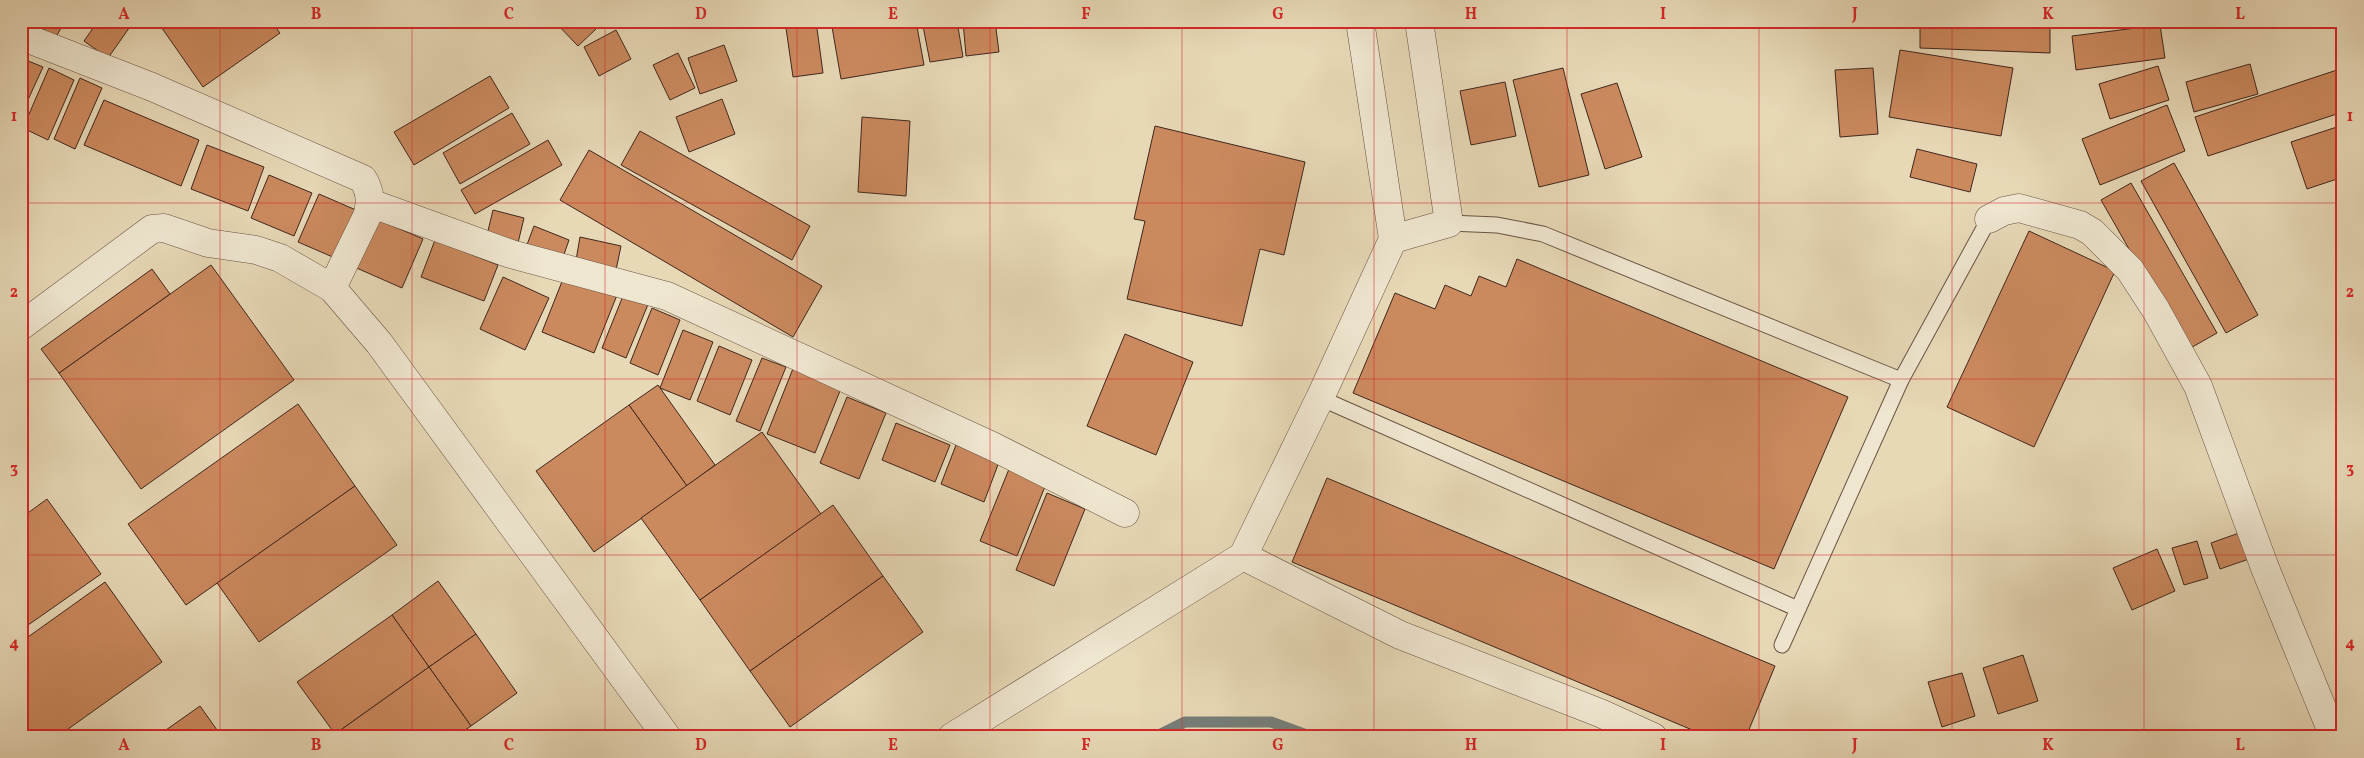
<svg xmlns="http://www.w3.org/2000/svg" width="2364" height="758" viewBox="0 0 2364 758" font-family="Vollkorn,serif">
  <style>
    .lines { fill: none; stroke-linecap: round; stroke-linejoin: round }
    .stream { stroke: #767e79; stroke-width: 11 }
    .building { fill: #cb895e; stroke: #3f261c }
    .lane-casing { stroke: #695242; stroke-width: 17 }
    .street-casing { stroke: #695242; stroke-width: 29 }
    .lane { stroke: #efe6d0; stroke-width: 15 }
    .street { stroke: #efe6d0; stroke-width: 28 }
    .grid { fill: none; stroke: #d62828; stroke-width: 1; stroke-opacity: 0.55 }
    .neatline { fill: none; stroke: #d62828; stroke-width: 2 }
    .grid-label { font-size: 16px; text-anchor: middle; font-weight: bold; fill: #d62828 }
  </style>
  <rect width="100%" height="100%" fill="#e7d8b6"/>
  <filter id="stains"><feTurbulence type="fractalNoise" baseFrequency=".004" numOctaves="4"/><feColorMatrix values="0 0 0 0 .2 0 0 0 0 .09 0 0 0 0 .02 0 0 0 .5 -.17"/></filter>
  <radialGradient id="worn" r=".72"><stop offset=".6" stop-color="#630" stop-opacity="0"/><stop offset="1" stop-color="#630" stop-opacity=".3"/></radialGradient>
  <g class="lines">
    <polyline class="stream" points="1155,737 1185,722 1271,722 1312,737"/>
  </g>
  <g class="building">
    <polygon points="36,21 65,21 56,37 35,24"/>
    <polygon points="98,21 134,21 108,58 84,41"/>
    <polygon points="157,21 271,21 280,33 203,87"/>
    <polygon points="554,21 589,21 596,29 578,46"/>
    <polygon points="785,21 816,21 823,73 793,77"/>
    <polygon points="831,21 916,21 924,65 841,79"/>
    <polygon points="922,21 957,21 963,57 930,62"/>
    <polygon points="963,21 995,21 999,52 966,56"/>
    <polygon points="1920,21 2050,21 2050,53 1920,48"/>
    <polygon points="2160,25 2165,58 2076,70 2072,36"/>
    <polygon points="616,30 631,59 599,76 584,47"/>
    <polygon points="724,45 737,81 700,94 688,58"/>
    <polygon points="1900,50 2013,68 2001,136 1889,117"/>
    <polygon points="678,53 695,88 670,100 653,65"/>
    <polygon points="21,58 43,67 21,115"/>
    <polygon points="2250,64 2258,94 2194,112 2186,82"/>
    <polygon points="2158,66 2169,100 2110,119 2099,84"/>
    <polygon points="49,68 74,80 48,140 23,128"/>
    <polygon points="1563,68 1589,175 1539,187 1513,80"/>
    <polygon points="1873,68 1878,134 1840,137 1835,70"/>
    <polygon points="2343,68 2343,112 2208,156 2195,117"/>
    <polygon points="490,76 509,108 414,165 394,132"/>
    <polygon points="80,78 102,88 75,149 54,139"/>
    <polygon points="1505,82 1516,136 1471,145 1460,91"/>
    <polygon points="1617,83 1642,157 1605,169 1581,94"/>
    <polygon points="722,99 735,134 689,152 676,117"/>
    <polygon points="104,100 199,140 181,186 84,145"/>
    <polygon points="2167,105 2185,151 2100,185 2082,139"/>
    <polygon points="512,113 530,144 460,184 443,153"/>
    <polygon points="862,117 910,121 906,196 858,192"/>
    <polygon points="2343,125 2343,177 2307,189 2291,142"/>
    <polygon points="1155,126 1305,162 1284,255 1260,249 1242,326 1127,299 1145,221 1134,219"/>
    <polygon points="640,131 810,226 792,260 621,165"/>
    <polygon points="548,140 562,165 475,214 461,190"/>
    <polygon points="207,145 264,167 248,211 191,189"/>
    <polygon points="1917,149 1977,164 1970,192 1910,177"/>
    <polygon points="589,150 822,286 793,337 560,200"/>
    <polygon points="2174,163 2258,315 2226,333 2141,181"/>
    <polygon points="269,175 312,193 294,236 251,218"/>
    <polygon points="2131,183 2217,333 2187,350 2101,200"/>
    <polygon points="319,194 356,210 335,258 298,242"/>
    <polygon points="493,210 524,218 517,247 486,239"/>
    <polygon points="372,217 423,239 402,288 352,266"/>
    <polygon points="534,226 569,240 561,263 525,250"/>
    <polygon points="2029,231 2115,271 2034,447 1947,407"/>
    <polygon points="580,237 621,246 615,275 575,266"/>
    <polygon points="435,240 498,265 484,301 421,277"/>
    <polygon points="1517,259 1848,397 1774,569 1353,393 1395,293 1435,309 1445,285 1471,296 1479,276 1506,287"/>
    <polygon points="211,265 294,380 141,489 59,373"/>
    <polygon points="152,269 170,294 59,373 41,349"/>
    <polygon points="565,274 617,295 594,353 542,332"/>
    <polygon points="503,277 549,298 525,350 480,329"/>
    <polygon points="625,291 649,302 626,358 602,348"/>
    <polygon points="652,308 680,320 658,375 630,363"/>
    <polygon points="683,330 713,342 690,400 660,388"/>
    <polygon points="1125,334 1193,362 1156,455 1087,426"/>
    <polygon points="719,346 752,360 730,415 697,401"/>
    <polygon points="762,358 786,367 760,431 736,421"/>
    <polygon points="796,361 844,381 815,453 767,434"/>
    <polygon points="658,385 715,465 687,486 629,405"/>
    <polygon points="847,397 886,413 859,479 820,463"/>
    <polygon points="298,404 355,486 186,605 128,524"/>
    <polygon points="629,405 687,486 594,552 536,471"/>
    <polygon points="896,423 950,445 935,482 882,460"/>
    <polygon points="762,432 821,514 700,600 641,518"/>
    <polygon points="956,445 999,462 984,502 941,484"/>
    <polygon points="1009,469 1046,484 1017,556 980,541"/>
    <polygon points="1327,478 1775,666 1746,737 1709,737 1292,562"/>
    <polygon points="355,486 397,545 259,642 217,583"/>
    <polygon points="1047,493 1085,509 1054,586 1016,570"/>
    <polygon points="47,499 101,574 21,630 21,518"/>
    <polygon points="833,505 883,576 750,671 700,600"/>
    <polygon points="2239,533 2249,559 2220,569 2211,543"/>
    <polygon points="2197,541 2208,578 2184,585 2172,548"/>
    <polygon points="2157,549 2175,591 2132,610 2113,568"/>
    <polygon points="883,576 923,632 790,727 750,671"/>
    <polygon points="438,581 476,634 429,667 392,615"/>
    <polygon points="105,582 162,662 57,737 21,737 21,642"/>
    <polygon points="392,615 429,667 335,734 297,682"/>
    <polygon points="476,634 517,693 471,726 429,667"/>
    <polygon points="2023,655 2038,701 1998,714 1983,668"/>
    <polygon points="429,667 471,726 455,737 336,737 335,734"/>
    <polygon points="1962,673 1975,716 1942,727 1928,682"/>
    <polygon points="200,706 222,737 156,737"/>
  </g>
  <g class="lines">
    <defs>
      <g id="lane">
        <polyline points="1449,223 1497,225 1543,234 1901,380"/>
        <polyline points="1320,398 1798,609"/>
        <polyline points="1782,645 1901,380 1989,219"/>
      </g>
      <g id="street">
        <path d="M 21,36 L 152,87 L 363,179 C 370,191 371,200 368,214 L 332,288"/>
        <polyline points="370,203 511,254 667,296 992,446 1125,513"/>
        <polyline points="1989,219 2004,211 2019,208 2080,225 2092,232 2130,270 2156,310 2198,386 2265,568 2334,737"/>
        <polyline points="1393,239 1449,223 1419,21"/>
        <polyline points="21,326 152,229 164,228 208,243 256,250 280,258 332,288 379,343 667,737"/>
        <polyline points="1243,556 1400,635 1600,713 1653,737"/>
        <polyline points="952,737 1243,556 1320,398 1393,239 1360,21"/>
      </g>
    </defs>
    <use href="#lane" class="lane-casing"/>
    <use href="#street" class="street-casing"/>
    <use href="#lane" class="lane"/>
    <use href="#street" class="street"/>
  </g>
  <path class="grid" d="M 220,21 L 220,737M 412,21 L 412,737M 605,21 L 605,737M 797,21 L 797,737M 990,21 L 990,737M 1182,21 L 1182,737M 1374,21 L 1374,737M 1567,21 L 1567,737M 1759,21 L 1759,737M 1952,21 L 1952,737M 2144,21 L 2144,737M 21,203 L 2343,203M 21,379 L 2343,379M 21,555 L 2343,555"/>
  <rect width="2364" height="758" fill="none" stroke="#e7d8b6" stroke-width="55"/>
  <rect x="28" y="28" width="2308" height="702" class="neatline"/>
  <g class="grid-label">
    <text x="124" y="19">A</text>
    <text x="316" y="19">B</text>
    <text x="509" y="19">C</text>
    <text x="701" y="19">D</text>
    <text x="893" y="19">E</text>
    <text x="1086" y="19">F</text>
    <text x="1278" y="19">G</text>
    <text x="1471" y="19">H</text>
    <text x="1663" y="19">I</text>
    <text x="1855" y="19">J</text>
    <text x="2048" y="19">K</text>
    <text x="2240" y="19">L</text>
    <text x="14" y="121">1</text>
    <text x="2350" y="121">1</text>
    <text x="14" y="297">2</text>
    <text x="2350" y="297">2</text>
    <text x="14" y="473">3</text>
    <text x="2350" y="473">3</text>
    <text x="14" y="648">4</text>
    <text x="2350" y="648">4</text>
    <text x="124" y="750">A</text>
    <text x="316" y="750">B</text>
    <text x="509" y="750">C</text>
    <text x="701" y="750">D</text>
    <text x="893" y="750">E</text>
    <text x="1086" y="750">F</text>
    <text x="1278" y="750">G</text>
    <text x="1471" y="750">H</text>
    <text x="1663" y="750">I</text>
    <text x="1855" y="750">J</text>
    <text x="2048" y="750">K</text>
    <text x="2240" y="750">L</text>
  </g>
  <rect width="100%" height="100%" filter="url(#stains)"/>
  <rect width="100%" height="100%" fill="url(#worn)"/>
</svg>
